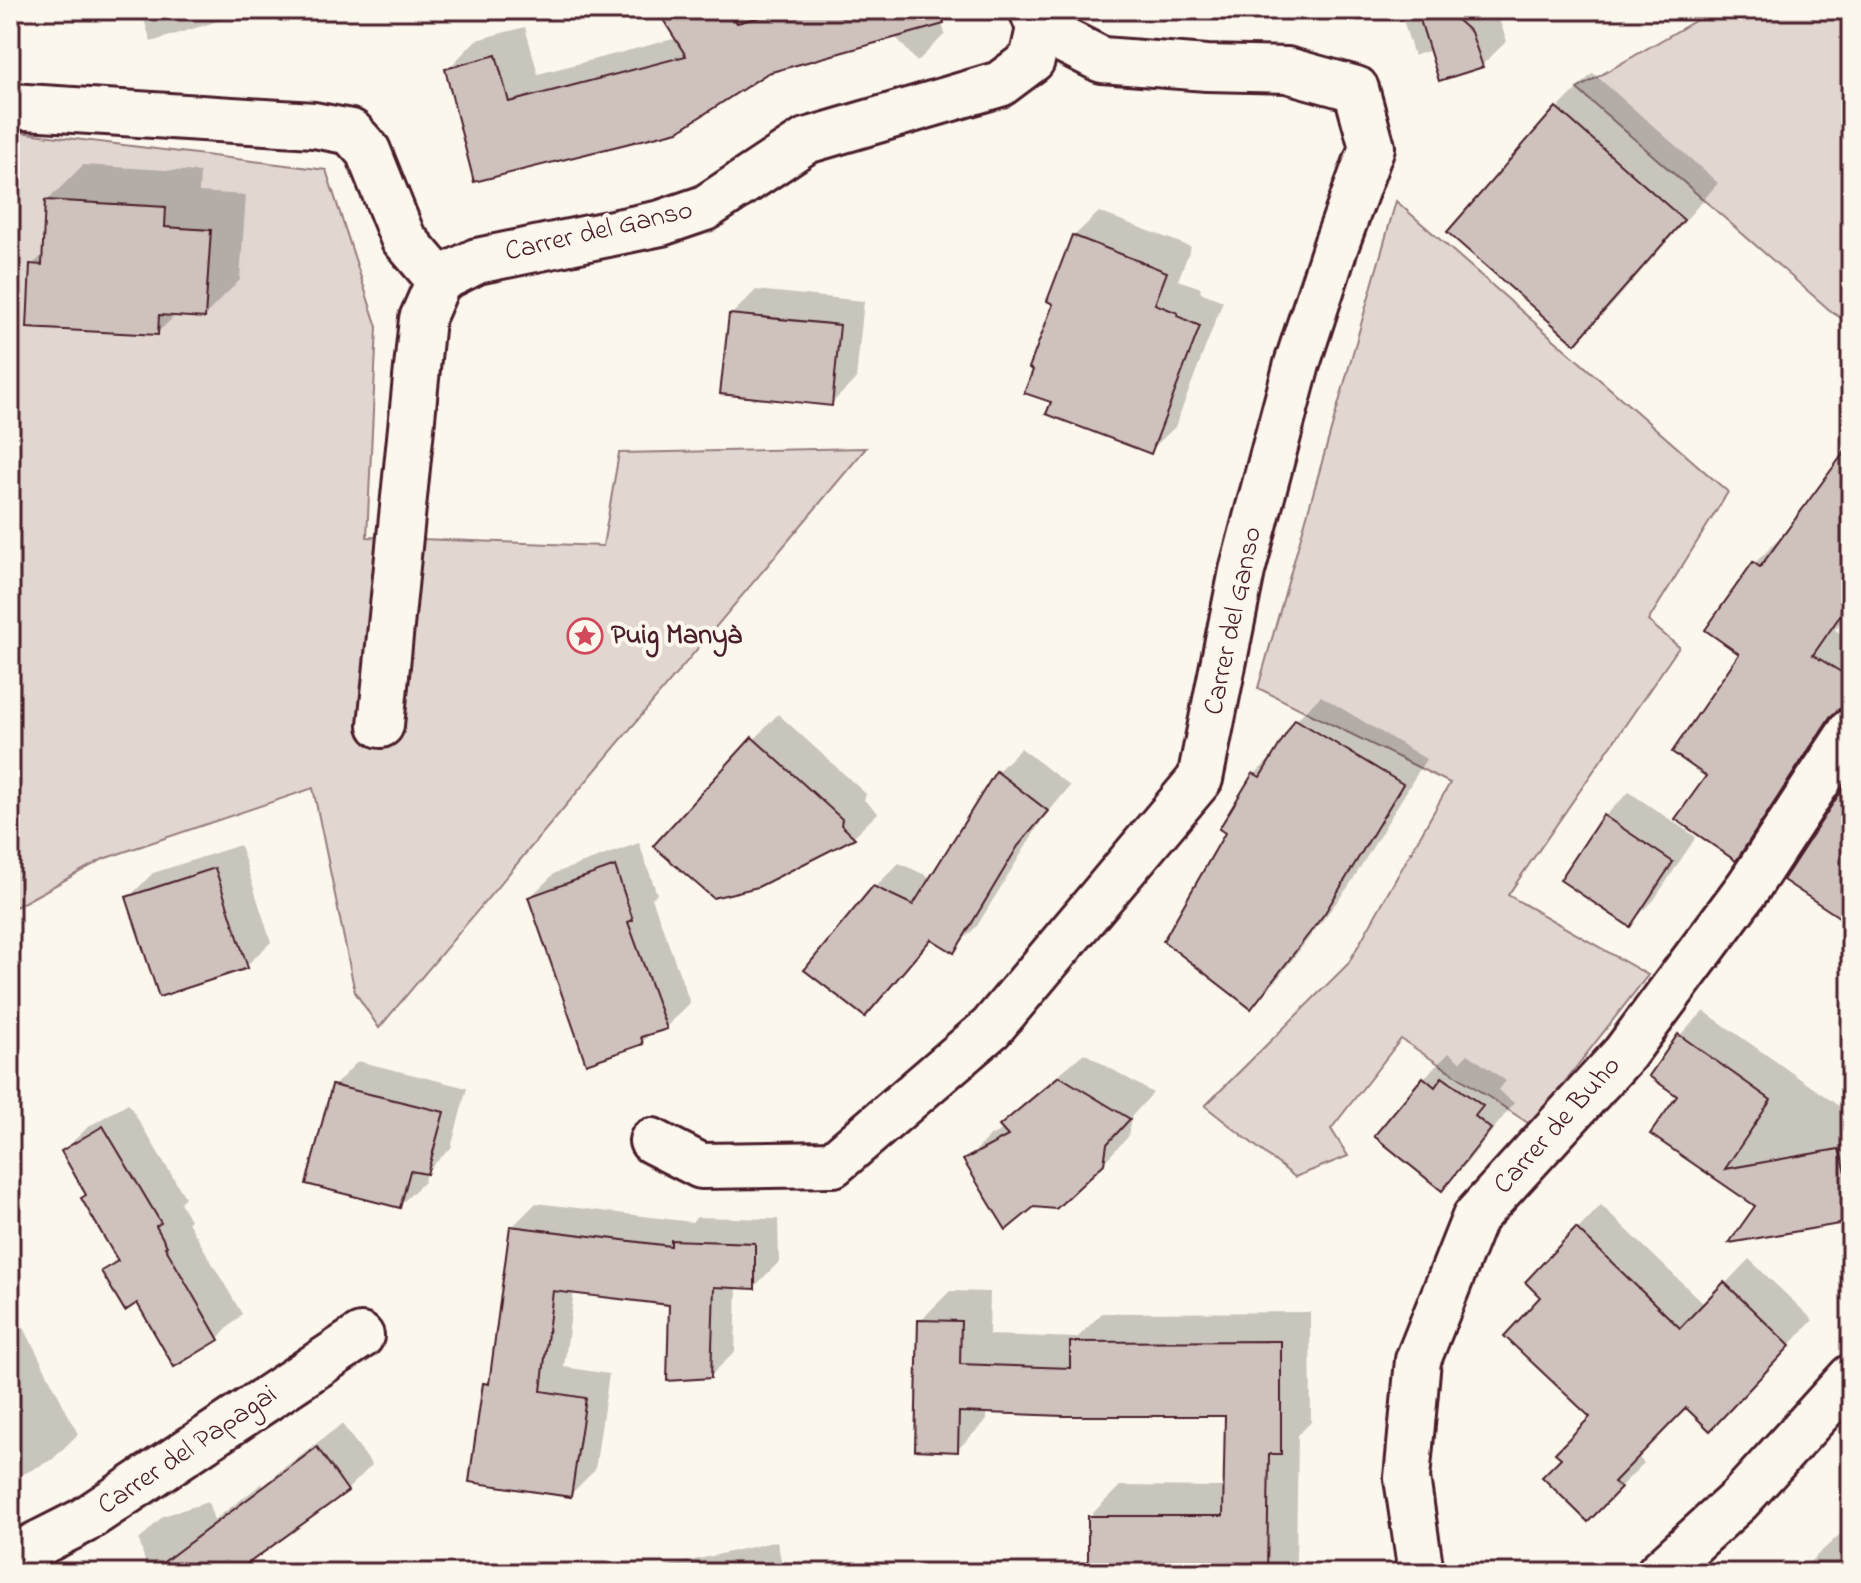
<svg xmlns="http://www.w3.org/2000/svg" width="1861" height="1583" viewBox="0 0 1861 1583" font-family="'Indie Flower',sans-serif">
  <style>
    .green { fill: #e2d7d0; stroke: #967b7e; stroke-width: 2 }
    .shadow { fill: #0003 }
    .building { fill: #cfc2bc; stroke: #4a1f2b; stroke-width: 2 }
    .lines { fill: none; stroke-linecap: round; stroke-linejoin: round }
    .street-casing { stroke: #4a1f2b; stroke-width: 50 }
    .street { stroke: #fbf7ec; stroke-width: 44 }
    .labels { text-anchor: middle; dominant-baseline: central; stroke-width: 8; stroke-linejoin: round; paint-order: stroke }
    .street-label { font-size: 28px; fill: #4a1f2b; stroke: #fbf7ec }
    .poi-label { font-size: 28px; font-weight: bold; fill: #4a1f2b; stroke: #fbf7ec; text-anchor: start }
  </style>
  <rect width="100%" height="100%" fill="#fbf7ec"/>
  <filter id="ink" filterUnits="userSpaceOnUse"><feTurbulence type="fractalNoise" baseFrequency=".0125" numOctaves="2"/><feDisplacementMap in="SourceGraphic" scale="16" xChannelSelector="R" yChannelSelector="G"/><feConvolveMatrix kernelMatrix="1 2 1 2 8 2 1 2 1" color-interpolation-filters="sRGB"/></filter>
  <g filter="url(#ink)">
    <g class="green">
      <polygon points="1714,10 1851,10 1851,324 1833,313 1577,89"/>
      <polygon points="10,131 326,170 377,327 367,537 603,546 619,453 866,448 379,1028 355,992 313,788 103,859 10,910"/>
      <polygon points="1396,201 1728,492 1648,621 1679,647 1508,895 1648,975 1531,1125 1401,1039 1331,1129 1348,1156 1295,1177 1205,1106 1348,964 1450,783 1258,688"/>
    </g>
    <g class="shadow">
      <polygon points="127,10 253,10 151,42 142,13 127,14"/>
      <polygon points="661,10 938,10 945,34 917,62 895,36 767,71 476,180 447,70 476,40 525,27 538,74 677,38"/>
      <polygon points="1400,10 1516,10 1509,16 1499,19 1507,41 1482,65 1431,50 1414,56"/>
      <polygon points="1593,73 1718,183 1611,306 1575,342 1450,232 1558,108"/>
      <polygon points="83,165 200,172 199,192 246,195 240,280 204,316 177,314 157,333 32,265 45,253 47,201"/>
      <polygon points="1099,212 1191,247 1178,280 1201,288 1200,292 1223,301 1175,427 1150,451 1053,401 1055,302 1074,236"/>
      <polygon points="756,290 864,301 856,379 831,404 731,315"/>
      <polygon points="1851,446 1851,607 1835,630 1851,639 1851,654 1836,674 1851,685 1851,697 1760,834 1735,858 1708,775 1742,654 1755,563 1779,539 1782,541"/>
      <polygon points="1321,696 1426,759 1349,886 1275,982 1251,1007 1228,832 1222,828 1255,774 1279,750 1296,720"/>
      <polygon points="778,714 866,794 864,800 878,813 853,837 656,846"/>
      <polygon points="1021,748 1070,786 1042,820 977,926 953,950 933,938 865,1014 875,887 899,863 932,878 997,772"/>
      <polygon points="1629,792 1696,837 1654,900 1630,924 1605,816"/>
      <polygon points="639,843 657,894 652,898 690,1003 666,1027 653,1031 642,1042 530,897 555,873"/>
      <polygon points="240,845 271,942 246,966 128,898 153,873"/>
      <polygon points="1704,1011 1846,1111 1851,1101 1851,1220 1758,1206 1653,1133 1680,1095 1679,1036"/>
      <polygon points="1084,1053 1153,1093 1131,1117 1128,1137 1103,1163 966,1161 990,1136 1004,1129 1002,1126 1026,1102"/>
      <polygon points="1449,1053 1460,1062 1468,1054 1506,1081 1498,1090 1514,1103 1466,1164 1441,1189 1376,1136 1424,1078"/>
      <polygon points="358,1061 467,1088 451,1148 426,1172 424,1182 399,1206 334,1086"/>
      <polygon points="128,1103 185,1197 180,1202 190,1220 188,1222 242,1314 217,1339 137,1300 104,1271 118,1257 88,1194 63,1151 88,1127"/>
      <polygon points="536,1203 692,1222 697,1217 778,1219 779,1262 754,1287 737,1286 735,1352 710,1376 671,1303 574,1291 564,1367 609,1374 595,1470 570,1495 485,1384 492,1377 512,1227"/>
      <polygon points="1601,1205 1705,1305 1749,1259 1813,1320 1735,1404 1686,1406 1637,1456 1644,1463 1588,1519 1564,1458 1593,1417 1543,1297 1528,1282"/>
      <polygon points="950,1291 990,1292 989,1335 1077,1338 1102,1313 1310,1312 1311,1422 1298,1435 1296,1560 1283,1573 1090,1573 1090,1516 1120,1486 1226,1487 1227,1414 987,1411 987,1420 957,1450 920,1321"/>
      <polygon points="11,1302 78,1434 53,1459 10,1481"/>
      <polygon points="342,1424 372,1465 347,1490 286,1534 261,1500 251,1573 148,1573 139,1540 163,1516 208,1502 214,1520 263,1483 262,1488 281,1470"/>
      <polygon points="1851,1503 1851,1573 1798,1573 1850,1525 1840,1516"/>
      <polygon points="777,1541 784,1573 658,1573 664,1567"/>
    </g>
    <g class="building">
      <polygon points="657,10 729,10 737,23 786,10 942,10 944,24 768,73 678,131 474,182 445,69 496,55 509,102 686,56"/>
      <polygon points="1417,10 1446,10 1471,32 1483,67 1439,81"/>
      <polygon points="1556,107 1684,220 1575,344 1447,232"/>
      <polygon points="45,200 166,207 165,227 211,230 205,318 159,315 158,335 27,328 30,264 42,265"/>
      <polygon points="1072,235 1167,272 1155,304 1178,313 1177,316 1200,326 1151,454 1046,414 1051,402 1024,393 1033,370 1029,368 1053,304 1047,301"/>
      <polygon points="729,314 840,325 832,406 720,394"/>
      <polygon points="1851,443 1851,600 1813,655 1851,678 1851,706 1839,709 1830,717 1736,861 1675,819 1706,776 1672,752 1739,654 1705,630 1753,562 1760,567"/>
      <polygon points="1295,719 1403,784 1325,913 1251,1009 1163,941 1225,833 1219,829 1253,773 1260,777"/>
      <polygon points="752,737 842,819 841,825 855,838 758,887 713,898 653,846"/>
      <polygon points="996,771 1048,811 1018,846 954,953 931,939 865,1017 804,970 873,886 913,905"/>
      <polygon points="1851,776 1851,925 1783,880"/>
      <polygon points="1603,815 1673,862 1630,927 1560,880"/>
      <polygon points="615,866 633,920 628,922 667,1029 641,1037 643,1044 586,1064 528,897"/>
      <polygon points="215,868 248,968 159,997 126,897"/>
      <polygon points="1678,1034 1771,1100 1725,1169 1839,1149 1846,1172 1851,1174 1851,1222 1729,1243 1755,1206 1650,1134 1677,1096 1649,1076"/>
      <polygon points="1059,1076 1130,1119 1107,1144 1104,1164 1056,1209 1034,1207 1006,1230 963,1160 1008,1136 999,1126"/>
      <polygon points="1423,1077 1435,1087 1442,1077 1483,1106 1475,1116 1491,1129 1442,1191 1374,1136"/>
      <polygon points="332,1085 444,1112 427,1174 410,1171 400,1208 306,1184"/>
      <polygon points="103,1126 161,1223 156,1226 167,1246 165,1247 219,1340 174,1367 137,1303 125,1311 101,1271 118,1261 81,1198 86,1195 61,1151"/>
      <polygon points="510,1226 671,1246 671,1240 755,1243 755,1289 714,1287 711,1378 667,1381 669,1305 553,1291 541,1391 586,1398 571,1497 469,1482 483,1383 489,1384"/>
      <polygon points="1576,1228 1680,1328 1724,1282 1790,1346 1710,1431 1686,1408 1614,1482 1621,1488 1588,1522 1542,1477 1561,1458 1555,1453 1590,1417 1504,1336 1540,1297 1525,1282"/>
      <polygon points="918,1320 961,1321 960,1364 1070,1368 1070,1342 1281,1341 1281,1454 1269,1454 1267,1573 1088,1573 1088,1516 1223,1516 1225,1416 1064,1416 959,1412 958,1452 915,1450"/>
      <polygon points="317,1447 348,1491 235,1573 149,1573"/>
    </g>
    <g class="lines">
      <defs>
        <g id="street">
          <polyline points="10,106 314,125 351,132 368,151 403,238 439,280 477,261 661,223 705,208 806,141 1000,84 1032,60 1039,28 1032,10"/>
          <polyline points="381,725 422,319 439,280"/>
          <polyline points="652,1141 701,1166 833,1164 991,1028 1200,779 1242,571 1297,364 1336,245 1372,147 1356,89 1287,70 1207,68 1102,60 1039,28"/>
          <polyline points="10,1558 83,1521 361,1336"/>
          <polyline points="1421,1573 1407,1478 1418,1360 1475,1217 1625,1053 1749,886 1851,731"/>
          <polyline points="1659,1573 1739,1500 1851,1377"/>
        </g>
      </defs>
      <use href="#street" class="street-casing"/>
      <use href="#street" class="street"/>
    </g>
  </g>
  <defs>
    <symbol id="sight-ring" viewBox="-11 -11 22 22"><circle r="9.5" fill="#fbf7ec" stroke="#d1495b" stroke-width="1.5"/><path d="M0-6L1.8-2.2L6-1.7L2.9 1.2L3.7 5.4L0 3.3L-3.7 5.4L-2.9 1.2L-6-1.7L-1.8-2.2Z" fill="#d1495b"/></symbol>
  </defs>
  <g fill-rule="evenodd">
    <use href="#sight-ring" x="565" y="616" width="40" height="40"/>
  </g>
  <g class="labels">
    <g class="street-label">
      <text transform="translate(599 232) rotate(-13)">Carrer del Ganso</text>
      <text transform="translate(1234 621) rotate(-78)">Carrer del Ganso</text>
      <text transform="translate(1558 1126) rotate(-48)">Carrer de Buho</text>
      <text transform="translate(188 1451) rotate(-34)">Carrer del Papagai</text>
    </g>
    <g class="poi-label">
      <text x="611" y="636">Puig Manyà</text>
    </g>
  </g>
  <rect width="1861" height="1583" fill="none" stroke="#fbf7ec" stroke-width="40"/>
  <rect x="20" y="20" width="1821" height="1543" fill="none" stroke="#4a1f2b" stroke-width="3" filter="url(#ink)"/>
</svg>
